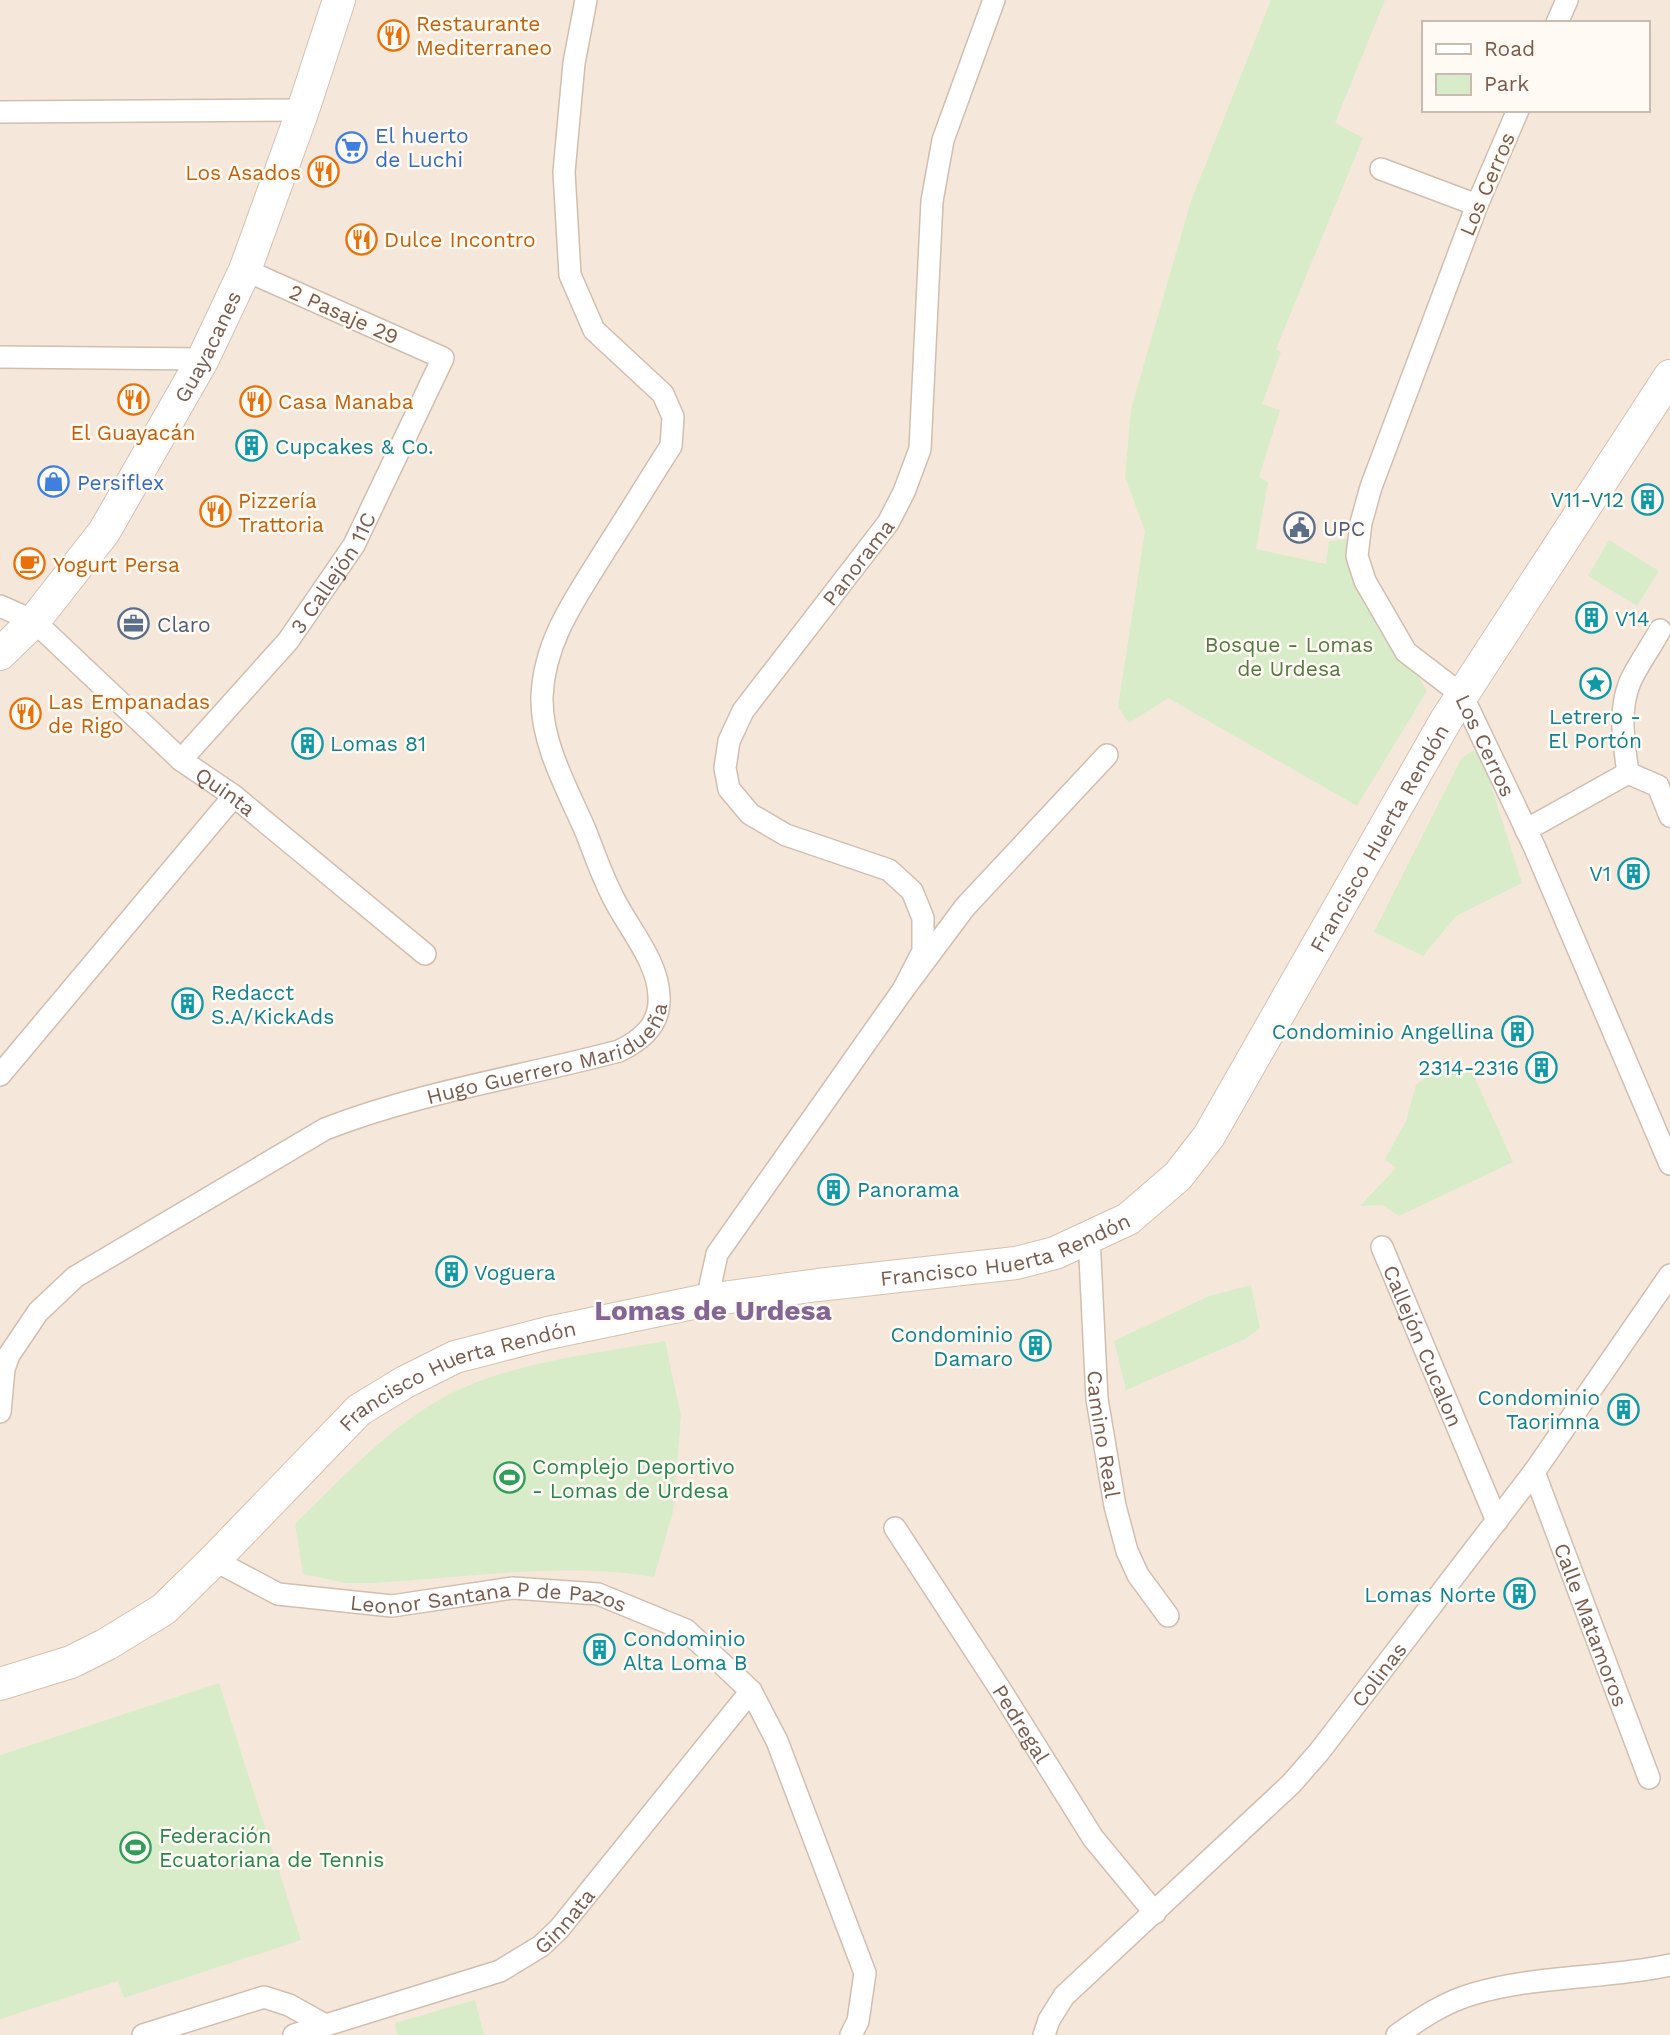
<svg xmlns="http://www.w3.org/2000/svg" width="1670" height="2035" viewBox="0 0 1670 2035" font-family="'Work Sans',sans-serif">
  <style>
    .residential { fill: #f5e8da; fill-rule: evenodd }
    .green { fill: #d8ecc9 }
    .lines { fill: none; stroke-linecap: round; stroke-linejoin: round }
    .street-casing { stroke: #d1beb0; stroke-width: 24 }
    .secondary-casing { stroke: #d6c0b0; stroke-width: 34 }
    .street { stroke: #fff; stroke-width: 21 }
    .secondary { stroke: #fff; stroke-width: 32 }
    .labels { text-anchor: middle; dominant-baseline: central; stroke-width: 5; stroke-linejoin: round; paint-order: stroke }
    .food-label { font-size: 21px; fill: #c56008; stroke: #fffaf3; text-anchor: start }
    .shop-label { font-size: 21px; fill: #366cbe; stroke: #fffaf3; text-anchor: start }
    .street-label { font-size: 21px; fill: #7a5c4d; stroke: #fffaf3 }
    .culture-label { font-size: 21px; fill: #0d838f; stroke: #fffaf3; text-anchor: start }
    .service-label { font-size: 21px; fill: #4e5e75; stroke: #fffaf3; text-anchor: start }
    .park-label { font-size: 21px; fill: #537a41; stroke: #fffaf3 }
    .leisure-label { font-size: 21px; fill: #27864d; stroke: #fffaf3; text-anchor: start }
    .district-label { font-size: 28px; font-weight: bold; fill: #846695; stroke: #fffaf3 }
  </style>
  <rect width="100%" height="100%" fill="#fdf6ec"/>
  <path class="residential" d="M 0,0 L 1670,0 L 1670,2035 L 0,2035 ZM 1423,23 L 1647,23 L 1647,110 L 1423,110 Z"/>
  <g class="green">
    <polygon points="1271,0 1385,0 1335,123 1363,138 1276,349 1281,352 1262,404 1280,410 1259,477 1268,482 1256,549 1326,564 1329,541 1347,539 1351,570 1427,691 1357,806 1168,698 1129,723 1118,707 1145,531 1125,477 1131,409 1191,201"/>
    <polygon points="1609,540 1659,571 1637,606 1588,576"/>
    <polygon points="1472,751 1481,754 1522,883 1456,916 1423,956 1374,932 1461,759"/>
    <polygon points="1443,1063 1472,1072 1513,1162 1399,1216 1382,1205 1360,1206 1396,1168 1385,1159 1406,1121 1416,1085"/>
    <polygon points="1251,1285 1260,1328 1245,1339 1126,1390 1114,1341 1209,1296"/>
    <path d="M 665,1341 L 681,1416 L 673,1512 L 654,1577 C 561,1562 469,1577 376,1583 L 346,1583 L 303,1574 L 295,1524 C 341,1479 386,1430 442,1398 C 506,1363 593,1354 665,1341 Z"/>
    <polygon points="219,1683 301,1940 124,1998 118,1981 0,2019 0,1755"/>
    <polygon points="475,2000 484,2035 397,2035 395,2023"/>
  </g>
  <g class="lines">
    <defs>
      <g id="street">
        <polyline points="1557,23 1567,0"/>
        <path id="s1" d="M 1518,110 L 1477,205 L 1371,487 L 1361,523 L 1357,556 L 1365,581 L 1406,652 L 1462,695 L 1534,846 L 1670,1164"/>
        <polyline points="0,112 303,110"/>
        <polyline points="1381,169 1477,205"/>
        <polyline points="0,357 203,359"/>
        <path id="s2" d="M 0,606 L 34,621 L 181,760 L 234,796 L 425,954"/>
        <path id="s3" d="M 181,760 L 288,641 L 354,545 L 443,358 L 245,270"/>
        <path d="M 1628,773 C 1624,743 1618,711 1630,682 C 1638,664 1651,647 1660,630"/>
        <polyline points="1628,773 1658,786"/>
        <polyline points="1658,786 1670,816"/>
        <polyline points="1526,830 1628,773"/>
        <path id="s4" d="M 903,990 L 923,951 L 923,918 L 912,891 L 889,870 L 786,835 L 750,814 L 729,789 L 725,768 L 729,741 L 743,711 L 888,523 L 904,492 L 920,449 L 932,201 L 943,140 L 994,0"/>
        <polyline points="0,1075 234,796"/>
        <path id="s5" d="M 1089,1237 L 1097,1399 L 1115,1506 L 1127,1551 L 1138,1575 L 1168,1616"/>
        <path id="s6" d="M 1382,1247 L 1497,1521"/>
        <polyline points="707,1300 717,1254 903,990 965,907 1107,755"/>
        <path id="s7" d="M 0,1412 L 4,1369 L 9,1355 L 38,1312 L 75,1277 L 325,1129 C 420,1092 521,1077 619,1051 C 642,1040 661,1024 659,996 C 658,962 630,930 615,901 C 603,879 595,855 586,832 C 568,790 541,744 542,697 C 544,640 577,596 606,549 C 628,515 649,480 671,446 L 673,417 L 663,394 L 594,330 L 570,275 L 564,172 L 574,63 L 586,0"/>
        <path id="s8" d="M 1534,1472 L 1649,1778"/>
        <path id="s9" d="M 895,1528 L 1000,1689 L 1093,1838 L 1155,1913"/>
        <path id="s10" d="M 214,1560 L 278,1594 L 392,1606 L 513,1588 L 598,1594 L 686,1630 L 751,1691 L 777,1741 L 865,1973 L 858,2021 L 851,2035"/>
        <polyline points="143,2035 264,1997 289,2005 325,2025"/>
        <path id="s11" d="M 294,2035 L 500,1971 L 541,1946 L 559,1929 L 751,1691"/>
        <path id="s12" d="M 1044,2035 L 1049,2020 L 1064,1996 L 1291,1784 L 1319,1752 L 1534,1472 L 1670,1275"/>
        <path d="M 1397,2035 C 1421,2018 1445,2002 1473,1994 C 1536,1975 1605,1979 1670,1965"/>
      </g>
      <g id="secondary">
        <path id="s13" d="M 0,654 L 34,621 L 104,532 L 203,359 L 245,270 L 303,110 L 339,0"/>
        <path id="s14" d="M 0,1684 L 71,1662 L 107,1644 L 164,1609 L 214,1560 L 359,1410 L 405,1382 L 455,1357 L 548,1333 L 707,1300 L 818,1285 L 1016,1263 L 1055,1253 L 1128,1219 L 1178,1176 L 1209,1136 L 1446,720 L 1670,376"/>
      </g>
    </defs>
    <use href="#street" class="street-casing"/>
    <use href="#secondary" class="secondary-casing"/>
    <use href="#street" class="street"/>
    <use href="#secondary" class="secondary"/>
  </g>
  <defs>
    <symbol id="restaurant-ring" viewBox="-11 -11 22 22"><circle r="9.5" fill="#fffaf3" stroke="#e8710a" stroke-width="1.5"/><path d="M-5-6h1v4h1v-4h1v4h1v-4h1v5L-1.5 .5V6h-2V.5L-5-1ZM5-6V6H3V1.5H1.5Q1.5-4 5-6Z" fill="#e8710a"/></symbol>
    <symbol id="supermarket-ring" viewBox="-11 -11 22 22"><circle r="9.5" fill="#fffaf3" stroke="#3f7fe0" stroke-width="1.5"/><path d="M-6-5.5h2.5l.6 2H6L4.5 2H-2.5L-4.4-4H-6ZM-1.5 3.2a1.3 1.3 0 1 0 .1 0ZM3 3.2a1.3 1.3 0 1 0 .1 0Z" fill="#3f7fe0"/></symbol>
    <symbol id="building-ring" viewBox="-11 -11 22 22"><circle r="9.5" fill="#fffaf3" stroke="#0f9aa8" stroke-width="1.5"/><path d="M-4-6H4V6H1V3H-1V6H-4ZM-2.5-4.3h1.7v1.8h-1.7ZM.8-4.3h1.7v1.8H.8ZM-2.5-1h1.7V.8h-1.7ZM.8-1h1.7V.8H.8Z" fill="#0f9aa8"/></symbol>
    <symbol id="shop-ring" viewBox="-11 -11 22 22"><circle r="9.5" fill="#fffaf3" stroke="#3f7fe0" stroke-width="1.5"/><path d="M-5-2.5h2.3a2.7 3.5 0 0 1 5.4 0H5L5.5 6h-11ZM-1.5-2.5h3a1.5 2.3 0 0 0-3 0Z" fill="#3f7fe0"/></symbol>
    <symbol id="civic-ring" viewBox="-11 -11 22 22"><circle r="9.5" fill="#fffaf3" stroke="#5c6f8a" stroke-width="1.5"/><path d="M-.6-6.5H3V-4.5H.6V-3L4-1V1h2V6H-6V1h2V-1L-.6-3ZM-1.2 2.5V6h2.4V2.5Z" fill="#5c6f8a"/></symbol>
    <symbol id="cafe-ring" viewBox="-11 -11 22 22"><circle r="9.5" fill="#fffaf3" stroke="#e8710a" stroke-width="1.5"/><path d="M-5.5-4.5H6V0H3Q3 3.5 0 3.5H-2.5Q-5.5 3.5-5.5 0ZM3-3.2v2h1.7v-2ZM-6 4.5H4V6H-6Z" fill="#e8710a"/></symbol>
    <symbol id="office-ring" viewBox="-11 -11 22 22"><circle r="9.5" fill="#fffaf3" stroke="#5c6f8a" stroke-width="1.5"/><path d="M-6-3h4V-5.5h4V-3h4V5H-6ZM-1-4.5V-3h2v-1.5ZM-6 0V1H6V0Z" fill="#5c6f8a"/></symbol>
    <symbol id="sight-ring" viewBox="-11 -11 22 22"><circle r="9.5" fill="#fffaf3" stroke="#0f9aa8" stroke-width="1.5"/><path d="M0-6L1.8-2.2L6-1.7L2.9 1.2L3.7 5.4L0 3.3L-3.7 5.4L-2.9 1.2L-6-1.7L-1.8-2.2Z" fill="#0f9aa8"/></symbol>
    <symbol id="stadium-ring" viewBox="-11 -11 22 22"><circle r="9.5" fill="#fffaf3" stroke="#2e9e5b" stroke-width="1.5"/><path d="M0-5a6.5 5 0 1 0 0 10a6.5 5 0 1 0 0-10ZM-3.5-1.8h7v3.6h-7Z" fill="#2e9e5b"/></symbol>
  </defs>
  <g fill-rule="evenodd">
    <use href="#restaurant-ring" x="376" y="18" width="35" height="35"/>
    <use href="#supermarket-ring" x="334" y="130" width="35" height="35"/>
    <use href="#restaurant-ring" x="306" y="154" width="35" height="35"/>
    <use href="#restaurant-ring" x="344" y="222" width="35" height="35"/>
    <use href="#restaurant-ring" x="116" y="382" width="35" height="35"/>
    <use href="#restaurant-ring" x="238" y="384" width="35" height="35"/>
    <use href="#building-ring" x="234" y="428" width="35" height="35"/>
    <use href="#shop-ring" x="36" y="464" width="35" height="35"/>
    <use href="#building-ring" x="1630" y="482" width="35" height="35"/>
    <use href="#restaurant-ring" x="198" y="494" width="35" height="35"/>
    <use href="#civic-ring" x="1282" y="510" width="35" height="35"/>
    <use href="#cafe-ring" x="12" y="546" width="35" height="35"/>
    <use href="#building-ring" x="1574" y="600" width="35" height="35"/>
    <use href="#office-ring" x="116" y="606" width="35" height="35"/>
    <use href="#sight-ring" x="1578" y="666" width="35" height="35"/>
    <use href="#restaurant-ring" x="8" y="696" width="35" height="35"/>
    <use href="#building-ring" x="290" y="726" width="35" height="35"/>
    <use href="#building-ring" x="1616" y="856" width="35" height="35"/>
    <use href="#building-ring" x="170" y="986" width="35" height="35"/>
    <use href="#building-ring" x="1500" y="1014" width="35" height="35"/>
    <use href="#building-ring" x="1524" y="1050" width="35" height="35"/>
    <use href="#building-ring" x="816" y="1172" width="35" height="35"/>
    <use href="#building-ring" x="434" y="1254" width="35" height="35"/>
    <use href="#building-ring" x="1018" y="1328" width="35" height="35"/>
    <use href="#building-ring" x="1606" y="1392" width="35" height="35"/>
    <use href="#stadium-ring" x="492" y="1460" width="35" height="35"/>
    <use href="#building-ring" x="1502" y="1576" width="35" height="35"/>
    <use href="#building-ring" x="582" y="1632" width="35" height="35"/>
    <use href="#stadium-ring" x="118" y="1830" width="35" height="35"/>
  </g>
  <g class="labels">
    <g class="food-label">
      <text x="416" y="23">Restaurante<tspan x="416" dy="24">Mediterraneo</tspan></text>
      <text x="301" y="172" text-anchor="end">Los Asados</text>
      <text x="384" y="239">Dulce Incontro</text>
      <text x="278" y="401">Casa Manaba</text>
      <text x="133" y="432" text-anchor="middle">El Guayacán</text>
      <text x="238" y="500">Pizzería<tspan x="238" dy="24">Trattoria</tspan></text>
      <text x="53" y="564">Yogurt Persa</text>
      <text x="48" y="701">Las Empanadas<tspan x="48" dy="24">de Rigo</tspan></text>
    </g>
    <g class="shop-label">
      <text x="375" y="135">El huerto<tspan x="375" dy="24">de Luchi</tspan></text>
      <text x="77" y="482">Persiflex</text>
    </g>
    <g class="street-label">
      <text transform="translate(1487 184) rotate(-67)">Los Cerros</text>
      <text transform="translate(344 314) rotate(24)">2 Pasaje 29</text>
      <text stroke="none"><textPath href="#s13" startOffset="373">Guayacanes</textPath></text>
      <text stroke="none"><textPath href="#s4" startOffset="590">Panorama</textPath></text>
      <text stroke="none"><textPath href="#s3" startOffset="242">3 Callejón 11C</textPath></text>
      <text stroke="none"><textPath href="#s1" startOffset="710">Los Cerros</textPath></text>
      <text stroke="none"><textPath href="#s2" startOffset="294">Quinta</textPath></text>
      <text stroke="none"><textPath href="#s14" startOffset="1720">Francisco Huerta Rendón</textPath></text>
      <text stroke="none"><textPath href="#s7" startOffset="690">Hugo Guerrero Maridueña</textPath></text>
      <text stroke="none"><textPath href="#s14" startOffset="1132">Francisco Huerta Rendón</textPath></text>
      <text stroke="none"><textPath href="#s6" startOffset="107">Callejón Cucalon</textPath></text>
      <text stroke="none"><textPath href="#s14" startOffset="565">Francisco Huerta Rendón</textPath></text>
      <text stroke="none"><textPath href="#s5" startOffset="198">Camino Real</textPath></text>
      <text stroke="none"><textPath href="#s10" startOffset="285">Leonor Santana P de Pazos</textPath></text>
      <text stroke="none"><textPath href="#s8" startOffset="163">Calle Matamoros</textPath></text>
      <text stroke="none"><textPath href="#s12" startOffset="495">Colinas</textPath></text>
      <text stroke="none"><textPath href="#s9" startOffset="233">Pedregal</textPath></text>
      <text stroke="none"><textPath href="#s11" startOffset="298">Ginnata</textPath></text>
    </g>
    <g class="culture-label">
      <text x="275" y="446">Cupcakes &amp; Co.</text>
      <text x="1624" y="499" text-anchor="end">V11-V12</text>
      <text x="1615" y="618">V14</text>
      <text x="1595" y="716" text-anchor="middle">Letrero -<tspan x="1595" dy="24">El Portón</tspan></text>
      <text x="330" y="743">Lomas 81</text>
      <text x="1611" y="873" text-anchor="end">V1</text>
      <text x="211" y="992">Redacct<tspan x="211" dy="24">S.A/KickAds</tspan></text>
      <text x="1494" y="1031" text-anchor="end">Condominio Angellina</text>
      <text x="1519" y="1067" text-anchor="end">2314-2316</text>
      <text x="857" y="1189">Panorama</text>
      <text x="474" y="1272">Voguera</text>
      <text x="1013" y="1334" text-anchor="end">Condominio<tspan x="1013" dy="24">Damaro</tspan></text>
      <text x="1600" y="1397" text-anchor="end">Condominio<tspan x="1600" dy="24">Taorimna</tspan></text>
      <text x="1496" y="1594" text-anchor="end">Lomas Norte</text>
      <text x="623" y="1638">Condominio<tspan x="623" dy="24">Alta Loma B</tspan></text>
    </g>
    <g class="service-label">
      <text x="1323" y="528">UPC</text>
      <text x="157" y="624">Claro</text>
    </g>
    <g class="park-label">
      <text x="1289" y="644">Bosque - Lomas<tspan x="1289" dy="24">de Urdesa</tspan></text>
    </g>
    <g class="leisure-label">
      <text x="532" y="1466">Complejo Deportivo<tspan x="532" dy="24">- Lomas de Urdesa</tspan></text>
      <text x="159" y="1835">Federación<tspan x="159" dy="24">Ecuatoriana de Tennis</tspan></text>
    </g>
    <g class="district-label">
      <text x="713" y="1310">Lomas de Urdesa</text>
    </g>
  </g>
  <rect x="1422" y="21" width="228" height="91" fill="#fffaf3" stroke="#cabbb1" stroke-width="2"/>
  <rect x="1436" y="44" width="35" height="10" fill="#ffffff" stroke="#cabbb1" stroke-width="2"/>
  <text x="1484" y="56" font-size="21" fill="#7a5c4d">Road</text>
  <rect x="1436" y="74" width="35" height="21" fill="#d8ecc9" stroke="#cabbb1" stroke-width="2"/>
  <text x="1484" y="91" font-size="21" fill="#7a5c4d">Park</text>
</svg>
